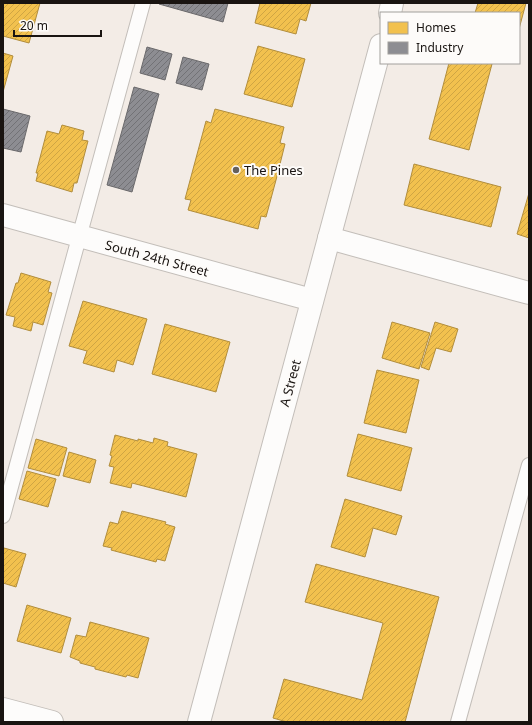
<svg xmlns="http://www.w3.org/2000/svg" width="532" height="725" viewBox="0 0 532 725" font-family="'Noto Sans',sans-serif">
  <style>
    .homes { fill: url(#homes-hatch); stroke: #b18d3c }
    .industry { fill: url(#industry-hatch); stroke: #6a696b }
    .lines { fill: none; stroke-linecap: round; stroke-linejoin: round }
    .lane-casing { stroke: #c3beb9; stroke-width: 16 }
    .street-casing { stroke: #c3beb9; stroke-width: 24 }
    .secondary-casing { stroke: #c3beb9; stroke-width: 24 }
    .lane { stroke: #fdfcfb; stroke-width: 14 }
    .street { stroke: #fdfcfb; stroke-width: 22 }
    .secondary { stroke: #fdfcfb; stroke-width: 22 }
    .poi-dot { fill: #65605c; stroke: #fdfbf9; stroke-width: 1.5 }
    .labels { text-anchor: middle; dominant-baseline: central; stroke-width: 4; stroke-linejoin: round; paint-order: stroke }
    .poi-label { font-size: 13px; fill: #191411; stroke: #fdfbf9; text-anchor: start }
    .street-label { font-size: 13px; fill: #191411; stroke: #fdfbf9 }
  </style>
  <defs>
    <pattern id="homes-hatch" width="6" height="6" patternUnits="userSpaceOnUse"><rect width="6" height="6" fill="#f2c14e"/><path d="M-1 1l2-2M0 6l6-6M5 7l2-2" fill="none" stroke="#cfa543"/></pattern>
    <pattern id="industry-hatch" width="6" height="6" patternUnits="userSpaceOnUse"><rect width="6" height="6" fill="#8d8d92"/><path d="M-1 1l2-2M0 6l6-6M5 7l2-2" fill="none" stroke="#727276"/></pattern>
  </defs>
  <rect width="100%" height="100%" fill="#f3ece6"/>
  <g class="homes">
    <polygon points="3,3 40,3 29,43 3,36"/>
    <polygon points="260,3 311,3 306,21 300,19 296,34 255,23"/>
    <polygon points="478,3 526,3 519,29 519,13 475,13"/>
    <polygon points="258,46 305,59 292,107 244,94"/>
    <polygon points="3,53 13,56 3,92"/>
    <polygon points="449,63 489,63 492,64 469,150 429,139"/>
    <polygon points="215,109 284,127 280,143 285,144 276,180 266,217 261,216 258,229 188,210 191,200 185,199 206,121 211,123"/>
    <polygon points="62,125 84,131 82,140 88,141 77,183 74,183 72,192 36,181 38,173 36,173 47,131 59,134"/>
    <polygon points="414,164 501,187 491,227 404,205"/>
    <polygon points="529,193 529,238 517,234"/>
    <polygon points="21,273 51,282 48,292 52,293 43,325 33,322 31,331 13,326 15,317 6,315 16,283 18,283"/>
    <polygon points="83,301 147,319 133,365 117,360 114,372 83,363 87,351 69,346"/>
    <polygon points="392,322 430,333 419,369 382,358"/>
    <polygon points="435,322 458,329 451,352 436,348 429,370 421,367"/>
    <polygon points="165,324 230,342 216,392 152,374"/>
    <polygon points="377,370 419,380 406,433 364,423"/>
    <polygon points="358,434 412,448 401,491 347,476"/>
    <polygon points="115,435 138,441 138,439 153,443 154,438 168,442 167,446 197,454 186,497 132,483 131,488 110,483 114,467 109,466 112,456 110,455"/>
    <polygon points="36,439 67,448 59,476 28,468"/>
    <polygon points="69,452 96,460 90,483 63,476"/>
    <polygon points="27,471 56,479 48,507 19,499"/>
    <polygon points="345,499 402,516 396,535 373,528 365,557 331,547"/>
    <polygon points="122,511 166,522 165,524 175,527 165,561 157,559 156,562 111,550 112,548 103,546 110,522 118,524"/>
    <polygon points="4,548 26,554 16,587 3,583 3,553"/>
    <polygon points="316,564 439,597 405,722 287,722 273,718 284,679 362,700 383,623 305,602"/>
    <polygon points="27,605 71,618 61,653 17,641"/>
    <polygon points="90,622 149,638 138,678 127,675 126,677 95,669 95,667 80,663 80,661 70,657 76,635 86,637"/>
  </g>
  <g class="industry">
    <polygon points="159,3 228,3 223,22 159,4"/>
    <polygon points="147,47 172,54 165,80 140,73"/>
    <polygon points="183,57 209,64 202,90 176,83"/>
    <polygon points="134,87 159,94 132,192 107,185"/>
    <polygon points="3,109 30,116 21,152 3,148"/>
  </g>
  <g class="lines">
    <defs>
      <g id="lane">
        <polyline points="3,516 143,3"/>
        <polyline points="458,722 529,465"/>
      </g>
      <g id="street">
        <polyline points="3,215 312,300"/>
        <polyline points="329,238 529,293"/>
        <polyline points="3,709 52,722"/>
      </g>
      <g id="secondary">
        <polyline points="390,13 392,3"/>
        <polyline points="199,722 381,45"/>
      </g>
    </defs>
    <use href="#lane" class="lane-casing"/>
    <use href="#street" class="street-casing"/>
    <use href="#secondary" class="secondary-casing"/>
    <use href="#lane" class="lane"/>
    <use href="#street" class="street"/>
    <use href="#secondary" class="secondary"/>
  </g>
  <circle class="poi-dot" cx="236" cy="170" r="4"/>
  <g class="labels">
    <g class="poi-label">
      <text x="244" y="170">The Pines</text>
    </g>
    <g class="street-label">
      <text transform="translate(157 258) rotate(15)">South 24th Street</text>
      <text transform="translate(290 383) rotate(-75)">A Street</text>
    </g>
  </g>
  <rect width="532" height="725" fill="none" stroke="#191411" stroke-width="8"/>
  <rect x="380" y="12" width="140" height="52" fill="#fdfbf9" stroke="#a29f9c"/>
  <rect x="388" y="22" width="20" height="12" fill="#f2c14e" stroke="#a29f9c"/>
  <text x="416" y="32" font-size="12" fill="#191411">Homes</text>
  <rect x="388" y="42" width="20" height="12" fill="#8d8d92" stroke="#a29f9c"/>
  <text x="416" y="52" font-size="12" fill="#191411">Industry</text>
  <path d="M14 30v6h87v-6" fill="none" stroke="#191411" stroke-width="2"/>
  <text x="20" y="30" font-size="12" fill="#191411" stroke="#fdfbf9" stroke-width="3" paint-order="stroke">20 m</text>
</svg>
